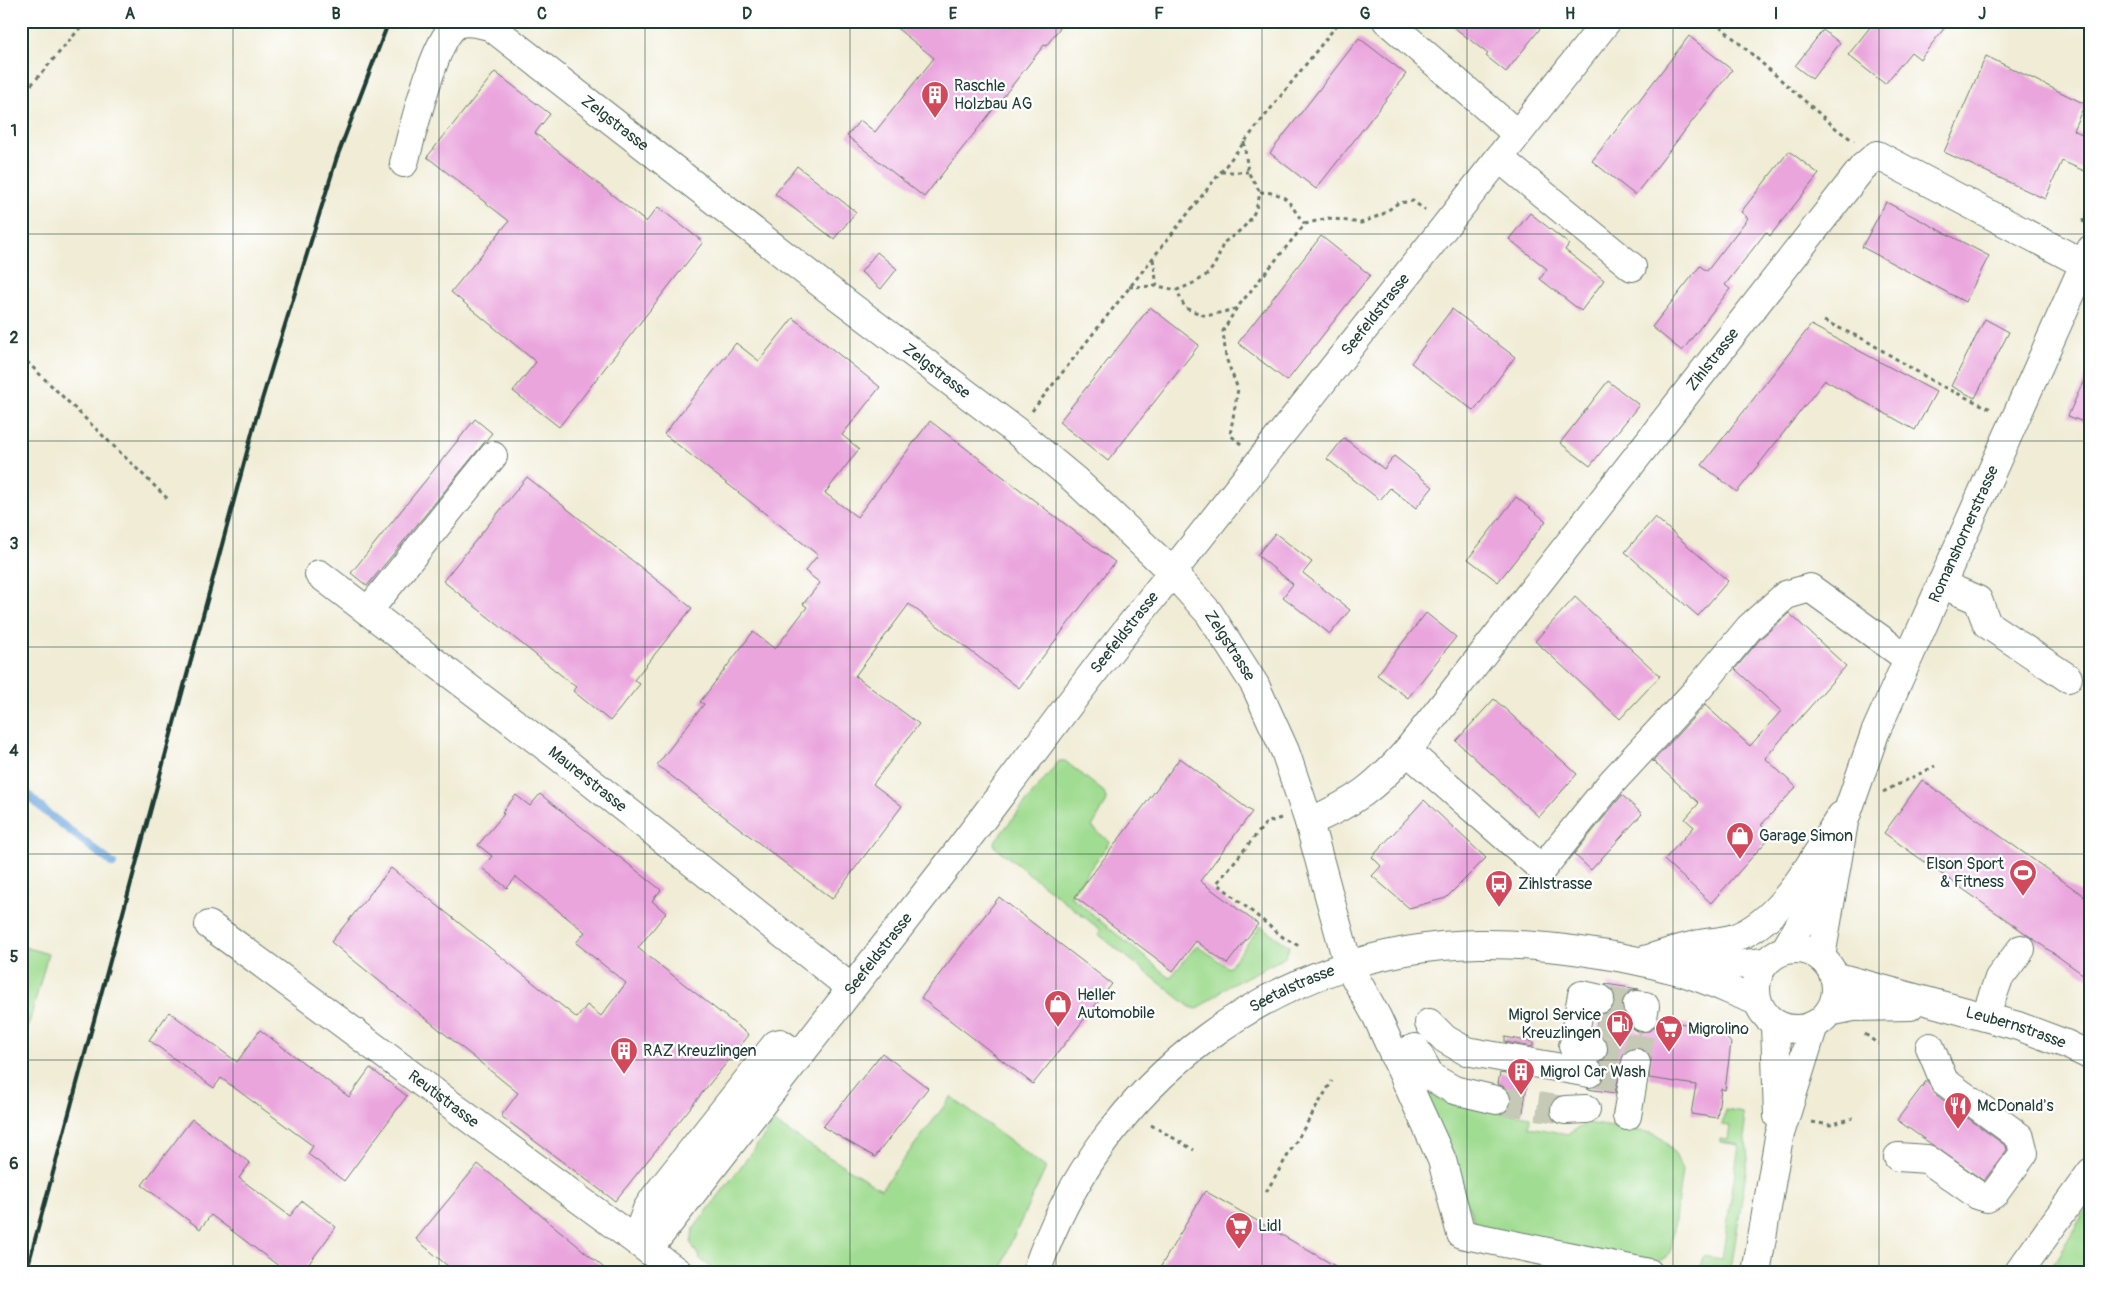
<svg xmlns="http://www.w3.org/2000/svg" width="2112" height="1294" viewBox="0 0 2112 1294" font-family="Pangolin,sans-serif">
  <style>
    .green { fill: #a0dc91; stroke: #608c62 }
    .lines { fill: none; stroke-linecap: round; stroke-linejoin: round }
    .stream { stroke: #6ea7dd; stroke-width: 8 }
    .building { fill: #eaa5dd }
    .minor-tunnel { stroke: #c6c9b5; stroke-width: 28; stroke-dasharray: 28 14; stroke-linecap: butt }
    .minor-casing { stroke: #687a6c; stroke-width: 30 }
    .major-casing { stroke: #687a6c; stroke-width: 30 }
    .path { stroke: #687a6c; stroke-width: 3; stroke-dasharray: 4 4; stroke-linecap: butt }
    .minor { stroke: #fff; stroke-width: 28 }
    .major { stroke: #fff; stroke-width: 28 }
    .rail { stroke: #1f3d34; stroke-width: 4 }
    .grid { fill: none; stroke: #1f3d34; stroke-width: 1; stroke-opacity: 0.55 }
    .labels { text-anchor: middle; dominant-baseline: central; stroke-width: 4.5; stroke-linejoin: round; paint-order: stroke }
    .poi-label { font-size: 16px; fill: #1f3d34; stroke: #fff; text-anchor: start }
    .street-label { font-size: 16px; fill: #1f3d34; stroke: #fff }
    .neatline { fill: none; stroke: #1f3d34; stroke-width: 2 }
    .grid-label { font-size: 16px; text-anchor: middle; font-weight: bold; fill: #1f3d34 }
  </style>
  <rect width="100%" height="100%" fill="#fff"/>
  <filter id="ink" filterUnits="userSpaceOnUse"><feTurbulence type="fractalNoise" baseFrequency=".02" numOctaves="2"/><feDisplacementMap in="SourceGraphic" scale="10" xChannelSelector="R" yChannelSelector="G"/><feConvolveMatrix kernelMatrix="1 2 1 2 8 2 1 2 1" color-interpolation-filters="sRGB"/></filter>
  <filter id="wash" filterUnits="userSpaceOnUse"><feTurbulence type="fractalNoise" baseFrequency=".0096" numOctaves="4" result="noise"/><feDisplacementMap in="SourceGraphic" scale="20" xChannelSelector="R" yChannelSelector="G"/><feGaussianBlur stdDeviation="1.12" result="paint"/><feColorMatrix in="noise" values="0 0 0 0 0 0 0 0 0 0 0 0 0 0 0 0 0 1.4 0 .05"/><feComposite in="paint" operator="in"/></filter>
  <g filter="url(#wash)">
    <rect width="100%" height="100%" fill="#f0ecd5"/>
    <g class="green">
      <polygon points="1059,761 1065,761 1104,792 1107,801 1092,827 1110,842 1070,896 1170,978 1197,945 1228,968 1261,926 1289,946 1286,957 1227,987 1197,1009 1190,1007 1098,934 1101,930 995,847 994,842"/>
      <polygon points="21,946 48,954 21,1053"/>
      <path d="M 1408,1057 C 1419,1077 1426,1094 1448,1103 L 1530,1117 L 1529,1127 L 1568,1134 L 1587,1123 L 1652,1133 L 1664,1140 L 1675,1154 L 1682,1170 L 1671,1249 L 1667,1258 L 1653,1263 L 1483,1228 L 1474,1221 Z"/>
      <polygon points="951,1097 1046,1168 1011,1242 1000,1273 718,1273 700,1259 691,1243 694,1228 774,1123 881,1189"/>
      <polygon points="1725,1110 1743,1113 1748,1159 1731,1269 1720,1273 1706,1273 1701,1265 1703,1256 1722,1259 1739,1145 1720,1142 1720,1139 1728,1140 1730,1126 1722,1125"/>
      <polygon points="2091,1201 2091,1273 2048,1273"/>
    </g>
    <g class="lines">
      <polyline class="stream" points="21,788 46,812 113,864"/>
    </g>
    <g id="blocks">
      <g class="building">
        <polygon points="888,21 1065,21 1046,46 1044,45 924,197 847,136 860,120 875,132 934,58"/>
        <polygon points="1446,21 1546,21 1506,72 1486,56 1488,54"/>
        <polygon points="1875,21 1950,21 1920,59 1911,52 1885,84 1848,55"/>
        <polygon points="1823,30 1840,43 1812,79 1795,66"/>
        <polygon points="1689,36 1732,70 1635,195 1592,161"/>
        <polygon points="1359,38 1406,74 1316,189 1270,153"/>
        <polygon points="1986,56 2085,104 2073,130 2091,138 2091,174 2062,161 2045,199 1944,152"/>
        <polygon points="495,72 550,114 535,133 646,222 658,207 703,242 559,427 513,391 536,362 451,292 509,221 427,157"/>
        <polygon points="1789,151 1819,174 1770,236 1766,232 1725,285 1730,289 1682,351 1652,327 1700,266 1707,271 1748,218 1741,212"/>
        <polygon points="797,166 856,212 834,239 775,194"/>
        <polygon points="1886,202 1989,256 1965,302 1862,247"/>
        <polygon points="1530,213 1569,244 1565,250 1604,280 1581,311 1540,279 1547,269 1509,239"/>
        <polygon points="1321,236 1370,275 1287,381 1238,343"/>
        <polygon points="877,252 897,269 881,289 861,272"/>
        <polygon points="1150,307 1199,345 1108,461 1059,422"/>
        <polygon points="1452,309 1515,357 1474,411 1411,363"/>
        <polygon points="793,318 880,387 842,435 859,449 825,493 857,517 930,421 1115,562 1019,688 909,604 855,676 919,724 873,784 902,806 832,899 657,765 704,704 700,702 753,632 775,649 807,607 803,604 820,583 805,571 818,555 664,434 736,343 759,361"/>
        <polygon points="1985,319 2009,332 1975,398 1951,386"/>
        <polygon points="1811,325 1936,392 1915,430 1825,380 1737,492 1702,465"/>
        <polygon points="2091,364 2091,425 2068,416"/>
        <polygon points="1608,381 1639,405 1590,466 1560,443"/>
        <polygon points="475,419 492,433 367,586 351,573"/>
        <polygon points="1344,438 1384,469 1394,456 1433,487 1416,508 1390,488 1380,500 1327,459"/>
        <polygon points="527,477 692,608 634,680 640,684 610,721 573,691 576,687 443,581"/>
        <polygon points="1516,497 1546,521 1498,582 1468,559"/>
        <polygon points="1655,517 1728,581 1698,616 1625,552"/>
        <polygon points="1275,533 1312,562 1303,573 1350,610 1330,634 1283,597 1293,584 1257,555"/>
        <polygon points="1575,597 1660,676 1620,719 1535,641"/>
        <polygon points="1426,613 1456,637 1408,698 1377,675"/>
        <polygon points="1789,613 1846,666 1765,758 1796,787 1761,825 1772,835 1711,903 1664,860 1694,827 1685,819 1699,803 1653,761 1705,705 1750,746 1781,711 1735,669 1760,639"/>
        <polygon points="1494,699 1577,774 1539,817 1456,741"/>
        <polygon points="1180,758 1252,812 1200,881 1258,924 1227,964 1196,941 1173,971 1075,897"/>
        <polygon points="1922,780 2091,901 2091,980 1884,833"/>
        <polygon points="540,794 661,890 652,901 666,913 638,948 749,1035 615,1201 501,1116 518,1093 331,942 391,868 577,1018 587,1005 601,1016 626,983 576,943 585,932 516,877 507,888 482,868 492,856 478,845 504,814 502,812 516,795 530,806"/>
        <polygon points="1622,795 1642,814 1591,870 1574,854"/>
        <polygon points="1424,800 1486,858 1446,898 1409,908 1372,876 1381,866 1372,857"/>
        <polygon points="999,897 1112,984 1033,1084 921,998"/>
        <polygon points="1605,984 1639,989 1631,990 1625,995 1622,1004 1629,1023 1633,1029 1640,1032 1649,1031 1655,1027 1658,1020 1719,1029 1731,1043 1725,1090 1721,1089 1717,1118 1691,1114 1696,1085 1649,1078 1651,1058 1646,1051 1639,1048 1630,1049 1624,1053 1615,1093 1587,1089 1601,1083 1604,1075 1600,1063 1605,1058 1608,1051 1608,1044 1603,1037 1595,1034 1598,1014 1605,1014 1611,1010 1615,1002 1615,994"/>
        <polygon points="169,1012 237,1062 260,1030 349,1097 370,1068 407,1096 344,1181 308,1154 313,1146 221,1078 214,1088 149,1040"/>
        <polygon points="1505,1037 1533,1042 1533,1047 1505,1042"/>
        <polygon points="882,1053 928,1088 875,1157 823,1127"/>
        <polygon points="1500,1073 1528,1078 1523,1112 1508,1110 1511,1103 1511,1096 1506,1088 1498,1084"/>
        <polygon points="1927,1080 1935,1094 2006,1146 2007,1150 1984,1181 1897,1120"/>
        <polygon points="192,1119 250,1163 239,1178 290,1216 302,1201 336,1227 302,1273 288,1273 211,1215 200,1229 142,1185"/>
        <polygon points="478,1164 566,1236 610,1273 456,1273 416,1239"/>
        <polygon points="1205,1191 1268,1227 1347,1273 1157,1273"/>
      </g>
    </g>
  </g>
  <g filter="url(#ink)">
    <use href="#blocks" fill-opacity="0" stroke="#687a6c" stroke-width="1"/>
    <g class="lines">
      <g class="minor-tunnel">
        <polyline points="1600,999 1637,1005"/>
        <polyline points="1597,1021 1642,1029"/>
        <polyline points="1593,1049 1637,1057"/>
        <polyline points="1636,1063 1643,1017"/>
        <polyline points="1589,1073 1625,1079"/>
        <polyline points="1496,1100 1565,1110"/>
      </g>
      <defs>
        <g id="minor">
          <polyline points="1387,21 1517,134"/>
          <polyline points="1499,158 1632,267"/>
          <path id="s1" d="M 404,163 C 412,135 434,39 456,25 C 466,19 480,24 490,26 L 828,289 L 1016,431 L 1075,480 L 1172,572 L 1209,613 L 1255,685 L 1285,751 L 1309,822 L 1348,965 L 1377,1017 L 1442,1160 L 1461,1234 L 1649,1273"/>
          <path id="s2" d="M 319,574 L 558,756 L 851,988"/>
          <polyline points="1941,584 1978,600 1987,624 2068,678"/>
          <polyline points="368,611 493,456"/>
          <polyline points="1407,751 1542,869 1612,782 1699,688 1749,628 1786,595 1810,588 1907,658"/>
          <path id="s3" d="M 1309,822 C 1355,802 1374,788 1407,751 L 1863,167 L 1877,155 L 2084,264"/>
          <path id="s4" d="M 209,925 C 294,986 378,1050 462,1113 C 534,1167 607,1219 679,1273"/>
          <path id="s5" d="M 1834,976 L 2018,1026 L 2066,1044 L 2091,1056"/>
          <polyline points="1637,1005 1645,1006 1643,1017"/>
          <polyline points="1829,1012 1853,1007 1910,1006"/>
          <polyline points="1985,1017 1999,978 2021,949"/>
          <polyline points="1429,1023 1445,1039 1466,1051 1589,1073"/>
          <polyline points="1775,1024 1778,1116"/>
          <polyline points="1576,1027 1582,995 1600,999"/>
          <polyline points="1573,1046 1593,1049"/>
          <polyline points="1394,1056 1415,1048 1431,1077 1454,1090 1496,1100"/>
          <polyline points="1565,1110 1586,1109"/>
          <polyline points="1627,1116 1636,1063"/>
          <polyline points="1898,1157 1927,1159 1979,1196 1987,1198 1994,1194 2024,1153 2020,1137 1944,1081 1930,1047"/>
          <polyline points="636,1240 647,1209 655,1197 776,1044 780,1043 799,1056"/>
          <path id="s6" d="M 648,1250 L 943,871 L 1099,665 L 1607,21"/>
          <polyline points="1756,1273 1779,1137 1814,1025"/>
          <polyline points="2018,1273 2091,1172"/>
        </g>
        <g id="major">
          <circle cx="1796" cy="989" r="40"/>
          <polyline points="1785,950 1807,912 1825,865"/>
          <path id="s7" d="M 1821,957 L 1844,822 L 1875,733 L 2091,249"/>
          <path d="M 1641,961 C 1659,956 1677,949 1696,945 C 1708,942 1722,942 1734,938 C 1783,921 1814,856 1841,816"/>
          <polyline points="1682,970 1765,962"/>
          <path id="s8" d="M 1036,1273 C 1099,1083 1278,947 1479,944 C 1539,943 1618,954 1675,970 C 1703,977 1730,991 1757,1001"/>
        </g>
      </defs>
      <use href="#minor" class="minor-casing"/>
      <use href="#major" class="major-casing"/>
      <g class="path">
        <polyline points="1714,21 1839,131 1854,141"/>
        <polyline points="21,97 86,21"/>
        <polyline points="1244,142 1248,172 1260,192"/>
        <polyline points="1221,172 1248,172"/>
        <polyline points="2083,223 2091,206"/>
        <polyline points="1153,259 1157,286"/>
        <polyline points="1129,287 1157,286 1177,290"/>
        <path d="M 1236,309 L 1206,316 L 1185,308 L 1177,290 C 1205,279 1214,274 1223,243 C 1245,228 1256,219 1260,192 C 1291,193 1287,203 1305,224"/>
        <polyline points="1824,321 1865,340 1939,385 1991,409"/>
        <polyline points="21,356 168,499"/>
        <polyline points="1032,411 1340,21"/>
        <polyline points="1241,444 1230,435 1238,389 1226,358 1223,331 1236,309 1305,224 1328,218 1361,223 1383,214 1398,203 1413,201 1425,210"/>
        <polyline points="1883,792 1935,766"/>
        <polyline points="1281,818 1266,823 1217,883 1284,938 1301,947"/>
        <polyline points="1865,1034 1878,1044"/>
        <polyline points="1812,1122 1830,1125 1853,1118"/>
        <polyline points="1151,1125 1194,1150"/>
        <polyline points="1266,1192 1332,1081"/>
        <polyline points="1438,1272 1440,1273"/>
      </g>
      <use href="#minor" class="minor"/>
      <use href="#major" class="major"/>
      <polyline class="rail" points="26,1273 255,422 337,157 389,21"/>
    </g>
  </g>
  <path class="grid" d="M 233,21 L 233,1273M 439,21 L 439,1273M 645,21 L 645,1273M 850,21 L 850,1273M 1056,21 L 1056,1273M 1262,21 L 1262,1273M 1467,21 L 1467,1273M 1673,21 L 1673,1273M 1879,21 L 1879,1273M 21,234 L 2091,234M 21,441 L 2091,441M 21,647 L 2091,647M 21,854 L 2091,854M 21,1060 L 2091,1060"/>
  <defs>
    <symbol id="building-pin" viewBox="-11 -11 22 30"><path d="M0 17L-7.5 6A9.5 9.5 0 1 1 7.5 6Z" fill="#d1495b" stroke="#fff"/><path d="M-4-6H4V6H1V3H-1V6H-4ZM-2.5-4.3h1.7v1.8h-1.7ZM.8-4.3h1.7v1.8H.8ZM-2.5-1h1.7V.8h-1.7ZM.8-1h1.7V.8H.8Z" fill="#fff"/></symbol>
    <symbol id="shop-pin" viewBox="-11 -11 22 30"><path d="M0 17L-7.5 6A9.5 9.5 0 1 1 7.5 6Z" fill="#d1495b" stroke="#fff"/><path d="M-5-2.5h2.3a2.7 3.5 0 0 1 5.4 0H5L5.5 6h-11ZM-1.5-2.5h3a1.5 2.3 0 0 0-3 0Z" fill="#fff"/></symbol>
    <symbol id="stadium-pin" viewBox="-11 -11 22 30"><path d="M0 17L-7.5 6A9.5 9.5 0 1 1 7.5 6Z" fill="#d1495b" stroke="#fff"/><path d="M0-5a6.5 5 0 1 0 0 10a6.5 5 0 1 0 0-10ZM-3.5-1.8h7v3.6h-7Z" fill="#fff"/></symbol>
    <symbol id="bus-pin" viewBox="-11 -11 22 30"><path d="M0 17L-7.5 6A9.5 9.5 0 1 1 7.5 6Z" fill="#d1495b" stroke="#fff"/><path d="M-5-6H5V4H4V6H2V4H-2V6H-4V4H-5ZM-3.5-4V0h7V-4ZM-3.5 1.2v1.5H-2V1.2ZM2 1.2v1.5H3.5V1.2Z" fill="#fff"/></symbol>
    <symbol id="fuel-pin" viewBox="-11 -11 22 30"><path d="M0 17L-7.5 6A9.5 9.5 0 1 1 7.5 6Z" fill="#d1495b" stroke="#fff"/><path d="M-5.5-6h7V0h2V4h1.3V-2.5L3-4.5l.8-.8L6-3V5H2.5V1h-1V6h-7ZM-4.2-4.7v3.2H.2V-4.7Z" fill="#fff"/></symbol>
    <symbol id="supermarket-pin" viewBox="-11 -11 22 30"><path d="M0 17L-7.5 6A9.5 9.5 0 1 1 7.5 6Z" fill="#d1495b" stroke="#fff"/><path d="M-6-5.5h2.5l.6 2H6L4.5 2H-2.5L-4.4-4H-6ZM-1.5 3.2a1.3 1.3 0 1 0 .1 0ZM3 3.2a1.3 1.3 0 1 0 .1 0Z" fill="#fff"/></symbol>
    <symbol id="restaurant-pin" viewBox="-11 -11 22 30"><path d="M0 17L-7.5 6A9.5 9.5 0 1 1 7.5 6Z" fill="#d1495b" stroke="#fff"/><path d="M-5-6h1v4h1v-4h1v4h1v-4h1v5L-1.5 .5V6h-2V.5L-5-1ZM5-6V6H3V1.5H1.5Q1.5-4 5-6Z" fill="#fff"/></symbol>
  </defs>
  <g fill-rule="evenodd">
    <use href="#building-pin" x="919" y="79" width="32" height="43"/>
    <use href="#shop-pin" x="1724" y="820" width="32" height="43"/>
    <use href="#stadium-pin" x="2007" y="857" width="32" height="43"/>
    <use href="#bus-pin" x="1483" y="868" width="32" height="43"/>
    <use href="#shop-pin" x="1042" y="988" width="32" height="43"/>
    <use href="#fuel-pin" x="1604" y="1008" width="32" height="43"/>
    <use href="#supermarket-pin" x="1653" y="1013" width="32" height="43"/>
    <use href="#building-pin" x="608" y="1035" width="32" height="43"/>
    <use href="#building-pin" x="1505" y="1056" width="32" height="43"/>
    <use href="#restaurant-pin" x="1942" y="1090" width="32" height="43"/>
    <use href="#supermarket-pin" x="1223" y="1210" width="32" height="43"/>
  </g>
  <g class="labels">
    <g class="poi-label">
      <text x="954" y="86">Raschle<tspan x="954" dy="18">Holzbau AG</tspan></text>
      <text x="1759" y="836">Garage Simon</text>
      <text x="2004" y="864" text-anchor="end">Elson Sport<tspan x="2004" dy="18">&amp; Fitness</tspan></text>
      <text x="1518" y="884">Zihlstrasse</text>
      <text x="1077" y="995">Heller<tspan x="1077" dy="18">Automobile</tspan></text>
      <text x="1601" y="1015" text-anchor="end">Migrol Service<tspan x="1601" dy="18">Kreuzlingen</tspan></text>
      <text x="1688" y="1029">Migrolino</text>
      <text x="643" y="1051">RAZ Kreuzlingen</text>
      <text x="1540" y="1072">Migrol Car Wash</text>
      <text x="1977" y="1106">McDonald's</text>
      <text x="1258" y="1226">Lidl</text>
    </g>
    <g class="street-label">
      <text stroke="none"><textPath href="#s1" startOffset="342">Zelgstrasse</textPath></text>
      <text stroke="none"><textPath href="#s6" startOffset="1185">Seefeldstrasse</textPath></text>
      <text stroke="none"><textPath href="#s3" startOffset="619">Zihlstrasse</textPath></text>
      <text stroke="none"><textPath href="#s1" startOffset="748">Zelgstrasse</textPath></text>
      <text stroke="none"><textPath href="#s7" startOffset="449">Romanshornerstrasse</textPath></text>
      <text stroke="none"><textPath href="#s6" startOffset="780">Seefeldstrasse</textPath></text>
      <text stroke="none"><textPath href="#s1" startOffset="1152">Zelgstrasse</textPath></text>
      <text stroke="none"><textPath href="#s2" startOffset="338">Maurerstrasse</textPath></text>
      <text stroke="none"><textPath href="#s6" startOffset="375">Seefeldstrasse</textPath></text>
      <text stroke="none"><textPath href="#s8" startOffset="394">Seetalstrasse</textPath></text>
      <text stroke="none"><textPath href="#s5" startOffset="189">Leubernstrasse</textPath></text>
      <text stroke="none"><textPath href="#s4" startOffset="292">Reutistrasse</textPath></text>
    </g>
  </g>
  <rect width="2112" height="1294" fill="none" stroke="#fff" stroke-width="55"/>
  <rect x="28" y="28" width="2056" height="1238" class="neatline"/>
  <g class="grid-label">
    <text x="130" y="19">A</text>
    <text x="336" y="19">B</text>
    <text x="542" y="19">C</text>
    <text x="747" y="19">D</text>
    <text x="953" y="19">E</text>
    <text x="1159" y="19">F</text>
    <text x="1365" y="19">G</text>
    <text x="1570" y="19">H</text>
    <text x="1776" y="19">I</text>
    <text x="1982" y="19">J</text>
    <text x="14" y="136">1</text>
    <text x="14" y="343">2</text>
    <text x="14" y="549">3</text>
    <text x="14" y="756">4</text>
    <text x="14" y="962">5</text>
    <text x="14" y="1169">6</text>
  </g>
</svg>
